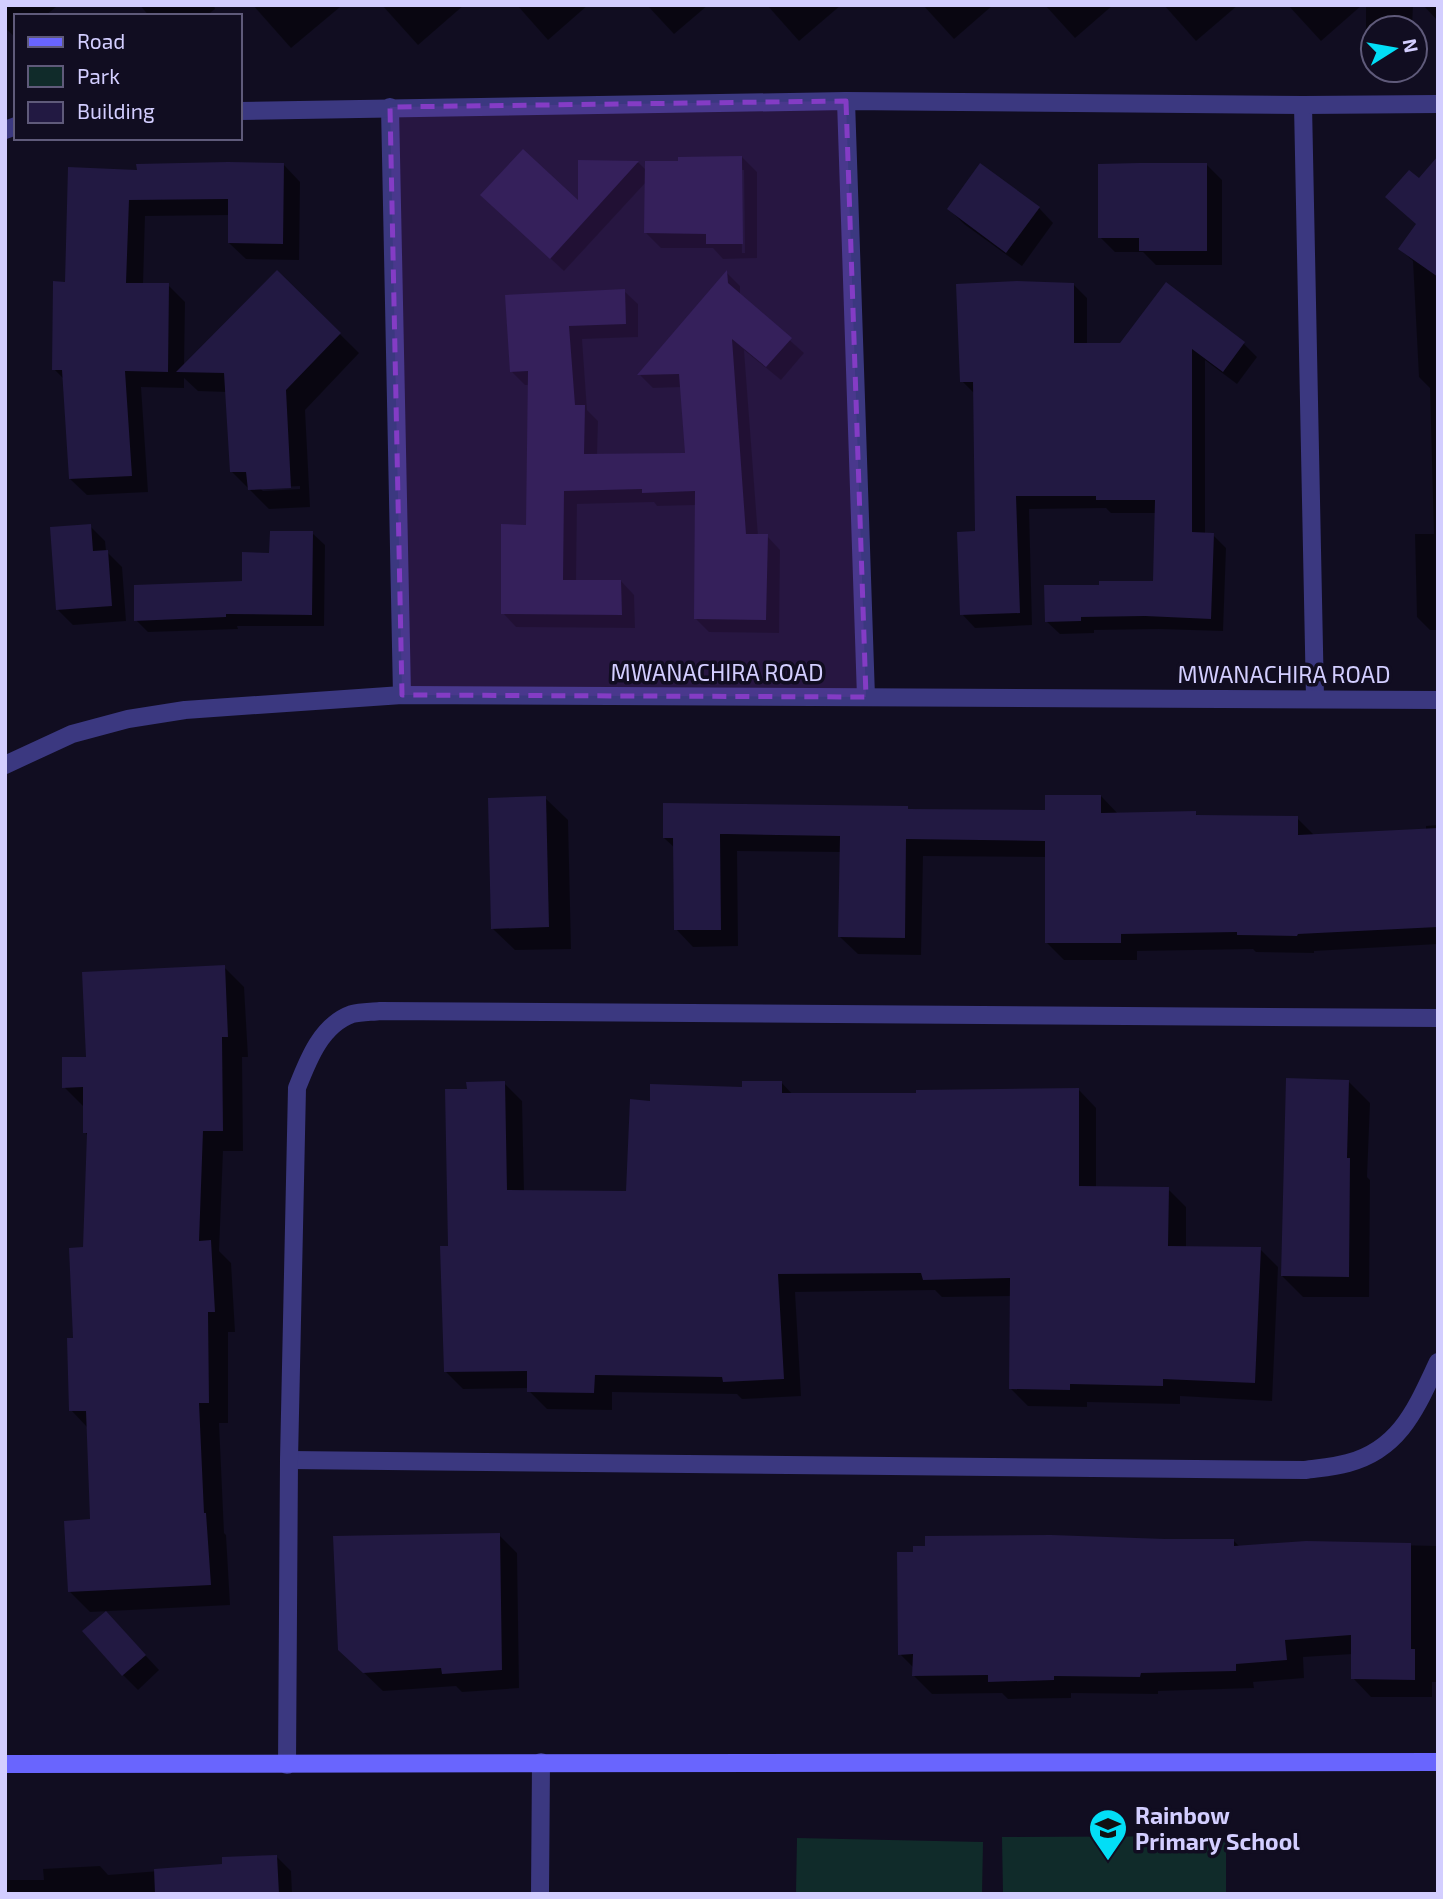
<svg xmlns="http://www.w3.org/2000/svg" width="1443" height="1899" viewBox="0 0 1443 1899" font-family="'Exo 2',sans-serif">
  <style>
    .green { fill: #102b2a }
    .shadow { fill: #0007; fill-rule: evenodd }
    .building { fill: #221942 }
    .lines { fill: none; stroke-linecap: round; stroke-linejoin: round }
    .street { stroke: #3b3880; stroke-width: 18 }
    .secondary { stroke: #6965fe; stroke-width: 18 }
    .marked { fill: #843cc5; fill-opacity: 0.2; stroke: #843cc5; stroke-width: 5; stroke-dasharray: 14 9; stroke-linejoin: round }
    .labels { text-anchor: middle; dominant-baseline: central; stroke-width: 7; stroke-linejoin: round; paint-order: stroke }
    .street-label { font-size: 23px; fill: #d3ceff; stroke: #110d21 }
    .poi-label { font-size: 23px; font-weight: bold; fill: #d3ceff; stroke: #110d21; text-anchor: start }
  </style>
  <rect width="100%" height="100%" fill="#110d21"/>
  <g class="green">
    <polygon points="1226,1836 1226,1894 1003,1894 1002,1837"/>
    <polygon points="797,1838 983,1842 982,1894 796,1894"/>
  </g>
  <g class="shadow">
    <polygon points="5,5 55,5 56,7 45,16 16,16 16,38 5,28"/>
    <polygon points="140,5 214,5 215,9 206,16 149,16"/>
    <polygon points="253,5 338,5 340,7 291,48"/>
    <polygon points="382,5 464,5 418,45"/>
    <polygon points="517,5 588,5 548,40"/>
    <polygon points="647,5 708,5 674,34"/>
    <polygon points="767,5 841,5 799,41"/>
    <polygon points="923,5 993,5 954,39"/>
    <polygon points="1045,5 1113,5 1075,38"/>
    <polygon points="1164,5 1238,5 1196,41"/>
    <polygon points="1288,5 1362,5 1321,41"/>
    <polygon points="1366,5 1413,5 1412,28 1373,28 1373,41 1366,34"/>
    <polygon points="1423,5 1438,5 1438,21"/>
    <path d="M 742,157 L 757,172 L 757,258 L 723,259 L 713,248 L 661,248 L 646,233 L 647,181 L 564,271 L 496,208 L 580,204 L 580,161 L 639,163 L 647,171 L 680,163 ZM 741,170 L 744,170 L 745,253 L 742,253 Z"/>
    <polygon points="1438,162 1438,630 1430,630 1417,617 1415,534 1434,534 1430,388 1419,377 1413,261 1400,249 1418,225 1419,181"/>
    <path d="M 284,165 L 300,182 L 299,260 L 246,259 L 229,243 L 230,215 L 145,216 L 143,285 L 168,285 L 185,302 L 184,367 L 277,272 L 359,353 L 305,410 L 310,507 L 269,509 L 232,472 L 227,392 L 198,391 L 184,378 L 184,388 L 141,387 L 148,492 L 87,495 L 70,479 L 64,379 L 54,369 L 66,284 L 138,171 ZM 300,486 L 300,489 L 263,491 L 260,488 Z"/>
    <polygon points="1207,165 1222,180 1222,265 1156,265 1143,252 1115,252 1100,237"/>
    <polygon points="1039,208 1053,223 1022,266 964,224 949,209"/>
    <polygon points="727,273 740,286 740,296 804,353 781,380 744,350 758,536 767,536 780,550 779,633 709,632 696,619 697,505 657,506 654,502 577,504 576,582 621,581 634,595 635,628 516,627 503,613 527,526 529,385 525,385 512,372 507,297 624,291 638,304 638,337 582,339 587,410 598,421 597,456 687,455 682,387 653,388 640,375"/>
    <polygon points="1074,285 1087,298 1087,345 1121,345 1166,285 1244,344 1257,357 1237,384 1205,360 1205,535 1213,535 1226,548 1223,631 1159,629 1094,630 1094,633 1060,634 1046,621 1101,587 1154,582 1157,513 1111,513 1106,508 1029,509 1032,625 975,628 962,614 977,533 975,394 962,381"/>
    <polygon points="90,526 105,541 106,551 122,567 126,621 73,625 58,610"/>
    <polygon points="312,533 325,545 324,626 237,626 238,629 148,632 136,620 244,583 271,554"/>
    <polygon points="1101,796 1119,815 1195,813 1199,817 1297,818 1315,836 1426,830 1426,826 1438,825 1438,944 1314,951 1314,953 1256,952 1253,949 1137,951 1137,960 1064,960 1047,943 1047,857 923,856 921,955 858,954 840,937 841,852 737,851 738,946 693,947 676,929 675,848 664,838 907,808 910,811 1047,812"/>
    <polygon points="545,798 568,820 571,949 515,950 492,928"/>
    <polygon points="224,967 244,987 248,1057 242,1057 243,1151 223,1151 219,1251 231,1263 235,1332 228,1332 228,1423 219,1423 224,1533 226,1535 230,1605 90,1612 70,1592 92,1521 88,1428 71,1410 75,1340 85,1249 88,1136 85,1132 85,1108 64,1087 88,1058"/>
    <polygon points="781,1082 793,1095 918,1095 1079,1090 1096,1108 1096,1188 1168,1189 1186,1207 1186,1248 1260,1249 1278,1267 1272,1401 1180,1396 1180,1404 1087,1402 1087,1407 1028,1406 1010,1388 1012,1296 942,1297 935,1290 795,1292 801,1396 742,1399 737,1394 612,1392 612,1410 547,1409 529,1391 529,1388 463,1389 445,1371 469,1090 504,1083 522,1101 524,1192 627,1193 651,1103"/>
    <polygon points="1349,1082 1370,1103 1367,1177 1370,1180 1369,1297 1303,1297 1282,1276"/>
    <polygon points="499,1535 517,1553 519,1688 462,1692 456,1686 383,1691 359,1668"/>
    <polygon points="1233,1540 1240,1547 1306,1543 1438,1546 1438,1682 1432,1682 1432,1697 1371,1697 1353,1678 1353,1654 1303,1657 1304,1678 1253,1682 1254,1688 1158,1691 1158,1694 1071,1693 1071,1698 1008,1699 1002,1693 932,1694 914,1676 914,1668 900,1654"/>
    <polygon points="120,1628 159,1670 138,1690 123,1675"/>
    <polygon points="277,1857 291,1871 292,1894 5,1894 5,1880 44,1880 43,1869 100,1866 108,1875 224,1866"/>
  </g>
  <g class="building">
    <polygon points="523,149 578,200 578,160 639,161 550,259 480,195"/>
    <polygon points="742,156 743,244 706,244 706,234 644,233 645,161 678,161 678,157"/>
    <polygon points="1438,156 1438,277 1398,249 1416,224 1385,197 1409,170 1419,178"/>
    <polygon points="228,162 284,163 283,244 228,243 228,199 129,200 126,283 169,283 168,372 125,371 132,476 69,479 62,370 52,370 53,281 65,282 68,167 137,170 136,164"/>
    <polygon points="980,163 1040,207 1006,253 947,209"/>
    <polygon points="1139,163 1207,163 1207,251 1139,251 1139,238 1098,238 1098,164"/>
    <polygon points="277,270 341,333 286,390 291,488 248,490 246,472 230,472 224,373 176,372"/>
    <polygon points="727,270 728,283 792,338 766,367 732,339 746,534 768,534 766,620 694,619 695,491 642,493 642,489 564,491 563,580 621,580 622,615 501,614 501,524 526,525 528,371 510,372 505,295 625,289 626,324 569,326 575,405 585,405 584,454 685,453 679,374 637,375"/>
    <polygon points="1017,281 1074,283 1074,343 1120,343 1166,282 1245,342 1223,372 1192,349 1192,532 1214,533 1211,619 1145,616 1081,617 1081,621 1045,622 1044,585 1099,585 1099,581 1153,581 1155,500 1096,500 1096,496 1016,496 1020,613 960,615 957,532 975,531 973,382 960,382 956,284"/>
    <polygon points="91,524 93,551 108,550 112,606 56,610 50,527"/>
    <polygon points="270,531 313,531 312,615 226,614 226,617 134,621 134,585 242,581 242,552 269,553"/>
    <polygon points="1045,795 1101,795 1101,813 1196,811 1196,815 1298,816 1298,835 1438,828 1438,927 1298,934 1297,936 1237,935 1237,932 1121,934 1121,943 1045,943 1045,841 906,839 905,938 838,937 840,836 726,834 720,834 721,930 674,930 673,838 663,838 663,803 908,806 908,809 1045,810"/>
    <polygon points="546,796 549,927 491,929 488,798"/>
    <polygon points="225,965 228,1037 222,1037 223,1131 203,1131 199,1241 211,1240 215,1312 208,1312 209,1403 199,1403 204,1513 206,1513 211,1585 68,1592 64,1521 90,1519 86,1411 69,1411 67,1338 73,1338 69,1248 83,1247 87,1133 83,1133 83,1087 62,1088 62,1057 86,1057 82,972"/>
    <polygon points="1286,1078 1349,1080 1347,1158 1350,1158 1349,1277 1281,1276"/>
    <polygon points="505,1081 507,1190 626,1191 630,1099 650,1101 650,1084 742,1087 742,1081 782,1081 782,1093 916,1093 916,1090 1079,1088 1079,1186 1169,1187 1168,1246 1261,1247 1255,1383 1163,1379 1163,1386 1070,1384 1070,1390 1009,1389 1010,1278 923,1280 921,1273 778,1274 784,1379 723,1382 722,1377 595,1375 594,1393 527,1392 527,1371 444,1372 440,1246 448,1246 445,1089 467,1089 466,1082"/>
    <polygon points="500,1533 502,1670 442,1674 441,1668 363,1673 338,1650 333,1536"/>
    <polygon points="1051,1535 1165,1539 1234,1539 1234,1546 1306,1541 1411,1543 1411,1649 1415,1649 1415,1680 1351,1679 1351,1635 1285,1640 1287,1660 1236,1664 1236,1671 1141,1673 1140,1677 1054,1676 1054,1680 988,1682 988,1675 912,1676 913,1654 898,1655 897,1552 913,1552 913,1546 925,1546 925,1536"/>
    <polygon points="106,1611 146,1655 122,1676 82,1631"/>
    <polygon points="277,1855 279,1894 155,1894 154,1869 222,1864 222,1857"/>
  </g>
  <g class="lines">
    <g class="street">
      <polyline points="846,101 866,697"/>
      <polyline points="1303,105 1315,698"/>
      <polyline points="390,107 402,695"/>
      <polyline points="240,111 846,101 1303,105 1438,104"/>
      <polyline points="5,130 16,126"/>
      <polyline points="5,765 72,734 128,719 185,710 402,695 1438,700"/>
      <path d="M 289,1460 L 1305,1470 C 1319,1468 1334,1467 1348,1463 C 1401,1449 1417,1406 1438,1362"/>
      <path d="M 287,1765 L 289,1460 L 297,1088 C 308,1060 321,1025 352,1014 C 361,1012 372,1012 380,1011 L 1438,1018"/>
      <polyline points="540,1894 541,1762"/>
    </g>
    <polyline class="secondary" points="5,1764 1438,1762"/>
  </g>
  <path class="marked" d="M 846,101 L 866,697 L 402,695 L 390,107 Z"/>
  <defs>
    <symbol id="school-pin" viewBox="-11 -11 22 30"><path d="M0 17L-7.5 6A9.5 9.5 0 1 1 7.5 6Z" fill="#02def6" stroke="#110d21"/><path d="M0-5L7-2L0 1L-7-2ZM-4 1L0 2.5L4 1V4Q0 6-4 4Z" fill="#111"/></symbol>
  </defs>
  <g fill-rule="evenodd">
    <use href="#school-pin" x="1086" y="1806" width="44" height="60"/>
  </g>
  <g class="labels">
    <g class="street-label">
      <text x="717" y="672">MWANACHIRA ROAD</text>
      <text x="1284" y="674">MWANACHIRA ROAD</text>
    </g>
    <g class="poi-label">
      <text x="1135" y="1815">Rainbow<tspan x="1135" dy="26">Primary School</tspan></text>
    </g>
  </g>
  <rect width="1443" height="1899" fill="none" stroke="#d3ceff" stroke-width="14"/>
  <rect x="14" y="14" width="228" height="126" fill="#110d21" stroke="#5f5a7a" stroke-width="2"/>
  <rect x="28" y="37" width="35" height="10" fill="#6965fe" stroke="#5f5a7a" stroke-width="2"/>
  <text x="77" y="49" font-size="21" fill="#d3ceff">Road</text>
  <rect x="28" y="66" width="35" height="21" fill="#102b2a" stroke="#5f5a7a" stroke-width="2"/>
  <text x="77" y="84" font-size="21" fill="#d3ceff">Park</text>
  <rect x="28" y="102" width="35" height="21" fill="#221942" stroke="#5f5a7a" stroke-width="2"/>
  <text x="77" y="119" font-size="21" fill="#d3ceff">Building</text>
  <g transform="translate(1394 49) rotate(79)"><circle r="33" fill="#110d21" stroke="#5f5a7a" stroke-width="2"/>
  <path d="M0-5L12 26L0 18L-12 26Z" fill="#02def6"/>
  <text y="-10" font-size="19" font-weight="bold" text-anchor="middle" fill="#d3ceff">N</text>
  </g>
</svg>
